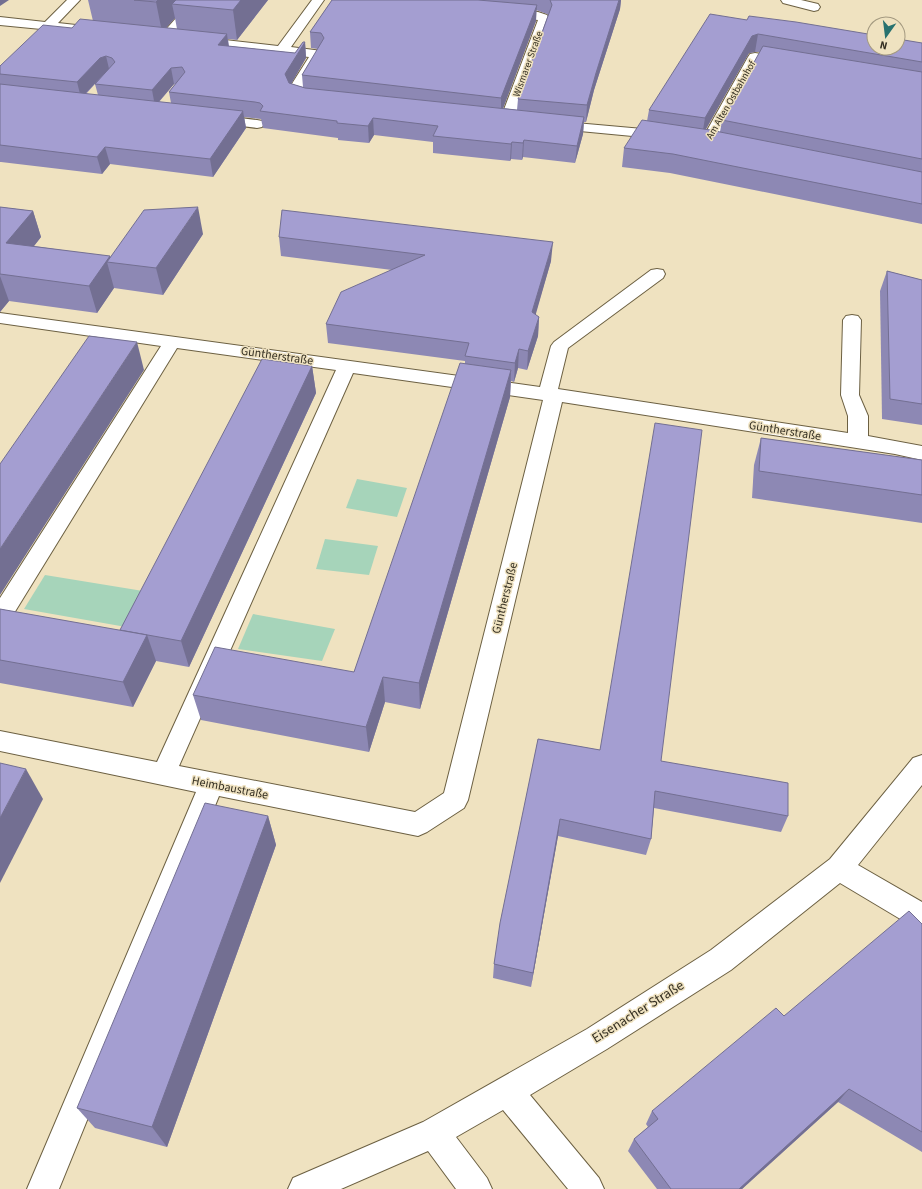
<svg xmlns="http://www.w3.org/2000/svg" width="922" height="1189" viewBox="0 0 922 1189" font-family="'Source Sans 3',sans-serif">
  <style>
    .green { fill: #a6d4ba }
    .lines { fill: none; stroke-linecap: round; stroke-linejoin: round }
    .minor-casing { stroke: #6c6042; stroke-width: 2 }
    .minor { fill: #fff; fill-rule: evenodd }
    .wall { fill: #8d88b4; fill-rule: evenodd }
    .shaded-wall { fill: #736f92 }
    .building { fill: #a49ed1; stroke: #736f92 }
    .labels { text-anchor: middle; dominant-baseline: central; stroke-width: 3; stroke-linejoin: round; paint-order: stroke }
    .far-street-label { font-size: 10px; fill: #332e21; stroke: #efe2c0 }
    .street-label { font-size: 12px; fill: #332e21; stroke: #efe2c0 }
    .near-street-label { font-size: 14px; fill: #332e21; stroke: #efe2c0 }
  </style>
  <rect width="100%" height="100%" fill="#efe2c0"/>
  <g class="green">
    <polygon points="357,479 407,488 397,517 346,508"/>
    <polygon points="325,539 378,546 369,575 316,569"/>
    <polygon points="45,575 143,591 126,627 24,609"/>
    <polygon points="253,614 335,629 322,661 238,649"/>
  </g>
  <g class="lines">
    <defs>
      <g id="minor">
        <polygon points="67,0 80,0 58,23 76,25 78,28 76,31 72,32 0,25 0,17 45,22"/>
        <polygon points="192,0 205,0 171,41 161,41 160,38 161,35"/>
        <path d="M 312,0 L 324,0 L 291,47 L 322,51 L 324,54 L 302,90 L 302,92 L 319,97 L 321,100 L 319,103 C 313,104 294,101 290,96 C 289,95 289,92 288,90 L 309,57 L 198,45 L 193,44 L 192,41 L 193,38 L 198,37 L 278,46 Z"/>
        <polygon points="781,0 801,0 818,4 820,7 818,10 814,11 783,3"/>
        <polygon points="506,9 538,12 547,15 550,20 514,120 512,123 507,124 502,123 500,120 538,20 502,16 500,13 502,10"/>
        <polygon points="755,53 787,58 792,59 794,62 792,65 787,66 759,62 714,143 712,146 707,147 702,146 700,143 748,57 750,54"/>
        <polygon points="215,115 257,120 262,121 264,124 262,127 257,128 210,122 208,119 210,116"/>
        <polygon points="553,121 643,129 669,134 671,137 669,140 664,141 643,137 548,128 546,125 548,122"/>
        <path d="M 657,269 L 663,270 L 665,274 L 663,278 L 568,348 L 558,389 L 848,433 L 848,416 L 841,395 L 843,320 L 846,316 L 852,315 L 858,316 L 861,320 L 859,395 L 868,416 L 868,436 L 922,446 L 922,460 L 895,454 L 562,402 L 468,800 L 464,808 L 427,832 L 418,836 L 219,796 L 59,1189 L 27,1189 L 196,792 L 0,751 L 0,731 L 157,762 L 336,370 L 177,348 L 8,623 L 0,626 L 0,598 L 161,346 L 0,323 L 0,313 L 540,387 L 551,346 L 554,342 L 651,270 ZM 353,373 L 543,400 L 444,793 L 415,812 L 179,766 Z"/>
        <polygon points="922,755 922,785 858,865 922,902 922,930 912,926 840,883 731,970 607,1049 530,1095 599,1178 604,1189 568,1189 503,1110 456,1137 487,1178 492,1189 456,1189 428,1151 341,1189 288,1189 293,1178 423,1122 587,1029 711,950 830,859 913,758"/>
      </g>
    </defs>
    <use href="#minor" class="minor-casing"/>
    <use href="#minor" class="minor"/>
  </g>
  <g class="wall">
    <path d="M 88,0 L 268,0 L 237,40 L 228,39 L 229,46 L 295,53 L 305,42 L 306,58 L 291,84 L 303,87 L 302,75 L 318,49 L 311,48 L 310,32 L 332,0 L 621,0 L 620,9 L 594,90 L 586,122 L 584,122 L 583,134 L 575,163 L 523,157 L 522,160 L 511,159 L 510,161 L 433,153 L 433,142 L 374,135 L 369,143 L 338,140 L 338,138 L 263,128 L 261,119 L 244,117 L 246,128 L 213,177 L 110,164 L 102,174 L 1,162 L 0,162 L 0,66 L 72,28 L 93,21 ZM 536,10 L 547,14 L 548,15 L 518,99 L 517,110 L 503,108 L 536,21 ZM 175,18 L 177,29 L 166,28 ZM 102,76 L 95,84 L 98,95 L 86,94 ZM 174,84 L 175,84 L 169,92 L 171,103 L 159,102 Z"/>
    <path d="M 747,20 L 922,43 L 922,224 L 670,173 L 622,167 L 624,148 L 647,121 L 649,110 ZM 755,52 L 760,52 L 722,120 L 720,132 L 706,129 L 749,53 Z"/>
    <polygon points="0,207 33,211 41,237 34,246 110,257 203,234 163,295 114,288 97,313 9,301 0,312"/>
    <polygon points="279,237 551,261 535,315 539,317 538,336 527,370 518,368 514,382 511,381 510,397 420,709 385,702 369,752 201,720 193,695 354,672 465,363 465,361 328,343 326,324 392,270 281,256"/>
    <polygon points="887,271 922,280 922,425 882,419 880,291"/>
    <polygon points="312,366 316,393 189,667 156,661 133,707 0,683 0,609 121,631 120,630"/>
    <polygon points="761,438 922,460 922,523 752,498 754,465"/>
    <polygon points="538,739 661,761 788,816 781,832 654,808 651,839 646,855 558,836 531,987 493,978 494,964"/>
    <polygon points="268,816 276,845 167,1147 95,1128 77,1108"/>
    <polygon points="922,924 922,1152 838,1102 742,1189 657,1189 628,1151 634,1139 648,1127 646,1124 652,1111 784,1016"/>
  </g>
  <g class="shaded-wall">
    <polygon points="0,0 9,0 0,6"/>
    <polygon points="158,0 190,0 172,4 175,18 162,32 156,2"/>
    <polygon points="241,0 268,0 237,40 233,10"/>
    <polygon points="619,0 621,0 620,9 594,90 586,122 587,105 596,73"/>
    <polygon points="537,5 536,21 501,114 501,98"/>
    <polygon points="227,34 229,50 218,45"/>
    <polygon points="758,34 755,52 749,53 702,136 705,118 752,36"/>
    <polygon points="305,42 306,58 287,91 285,74"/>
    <polygon points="106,56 110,73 104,74 81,98 77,82 100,58"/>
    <polygon points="171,68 174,84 155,106 152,90"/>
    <polygon points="243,111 246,128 213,177 210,159"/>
    <polygon points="584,117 583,134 575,163 577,146"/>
    <polygon points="373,118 374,135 369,143 368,126"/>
    <polygon points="524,140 523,157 522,160 523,143"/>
    <polygon points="512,142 511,159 510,161 511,144"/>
    <polygon points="105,147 110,164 102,174 97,157"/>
    <polygon points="198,207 203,234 163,295 156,268"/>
    <polygon points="33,211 41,237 15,270 6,243"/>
    <polygon points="553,242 551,261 531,331 532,312"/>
    <polygon points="110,256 112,262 107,262 114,288 97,313 89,286"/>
    <polygon points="0,276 9,301 0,312"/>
    <polygon points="539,317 538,336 527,370 528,351"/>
    <polygon points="137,342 144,370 0,595 0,549"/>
    <polygon points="519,349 518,368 514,382 515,363"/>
    <polygon points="312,366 316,393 189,667 181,641"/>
    <polygon points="511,370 510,397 420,709 419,683"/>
    <polygon points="147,635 156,661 133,707 123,682"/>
    <polygon points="383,677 385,702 369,752 366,727"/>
    <polygon points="26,769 43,799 0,883 0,818"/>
    <polygon points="268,816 276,845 167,1147 152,1127"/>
    <polygon points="560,819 558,836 531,987 533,973"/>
    <polygon points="849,1089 838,1102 742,1189 739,1189"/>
  </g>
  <g class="building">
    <polygon points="134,0 158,0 156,2"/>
    <polygon points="176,0 241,0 233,10 172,4"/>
    <polygon points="332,0 478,0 537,5 501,98 302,75 324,38 321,33 310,32"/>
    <polygon points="550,0 619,0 596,73 587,105 518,99 552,5"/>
    <polygon points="710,14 747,20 749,16 796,22 874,35 874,48 898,48 898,39 922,43 922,62 758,34 752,36 705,118 649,110"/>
    <polygon points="80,19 227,34 218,45 295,53 303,42 305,42 285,74 289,83 305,88 584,117 577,146 524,140 523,143 512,142 511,144 433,136 438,126 373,118 368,126 337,123 337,121 260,111 263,106 260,103 255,102 169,92 185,72 182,67 171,68 152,90 95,84 115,62 112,58 106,56 100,58 77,82 0,74 0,66 43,25 72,28"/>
    <polygon points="763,46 922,72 922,159 722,120"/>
    <polygon points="0,84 243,111 210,159 105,147 97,157 0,145"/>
    <polygon points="642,120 710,130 922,172 922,204 673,154 624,148"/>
    <polygon points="0,207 33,211 6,243 110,256 89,286 0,274"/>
    <polygon points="198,207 156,268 107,262 144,210"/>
    <polygon points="282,210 553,242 532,312 539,317 528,351 519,349 515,363 465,356 469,343 326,324 341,292 425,255 279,237"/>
    <polygon points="887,271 922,280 922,404 890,399"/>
    <polygon points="89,336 137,342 0,549 0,464"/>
    <polygon points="262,359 312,366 181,641 120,630"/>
    <polygon points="460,363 511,370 419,683 383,677 366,727 193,695 215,647 354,672"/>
    <polygon points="655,423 702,430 661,761 788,783 788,816 655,791 651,839 560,819 533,973 494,964 500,923 538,739 600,750"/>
    <polygon points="761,438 922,460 922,495 759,471"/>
    <polygon points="0,609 147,635 123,682 0,660"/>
    <polygon points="0,763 26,769 0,818"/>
    <polygon points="205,803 268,816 152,1127 77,1108"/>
    <polygon points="909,911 922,924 922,1132 849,1089 739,1189 671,1189 634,1139 658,1119 652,1111 776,1008 784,1016"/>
  </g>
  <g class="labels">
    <g class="far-street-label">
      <text transform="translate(528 64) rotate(-70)">Wismarer Straße</text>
      <text transform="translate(731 100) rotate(-60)">Am Alten Ostbahnhof</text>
    </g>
    <g class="street-label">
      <text transform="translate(277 356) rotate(8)">Güntherstraße</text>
      <text transform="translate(785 431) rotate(9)">Güntherstraße</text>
      <text transform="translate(505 598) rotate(-76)">Güntherstraße</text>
      <text transform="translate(230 788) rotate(11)">Heimbaustraße</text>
    </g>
    <g class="near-street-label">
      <text transform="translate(638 1012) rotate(-32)">Eisenacher Straße</text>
    </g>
  </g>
  <g transform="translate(886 36) rotate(194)"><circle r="19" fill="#efe2c0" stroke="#a49a80"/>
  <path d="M0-3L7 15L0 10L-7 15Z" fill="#28726f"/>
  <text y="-6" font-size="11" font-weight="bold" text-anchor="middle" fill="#332e21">N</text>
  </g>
</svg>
